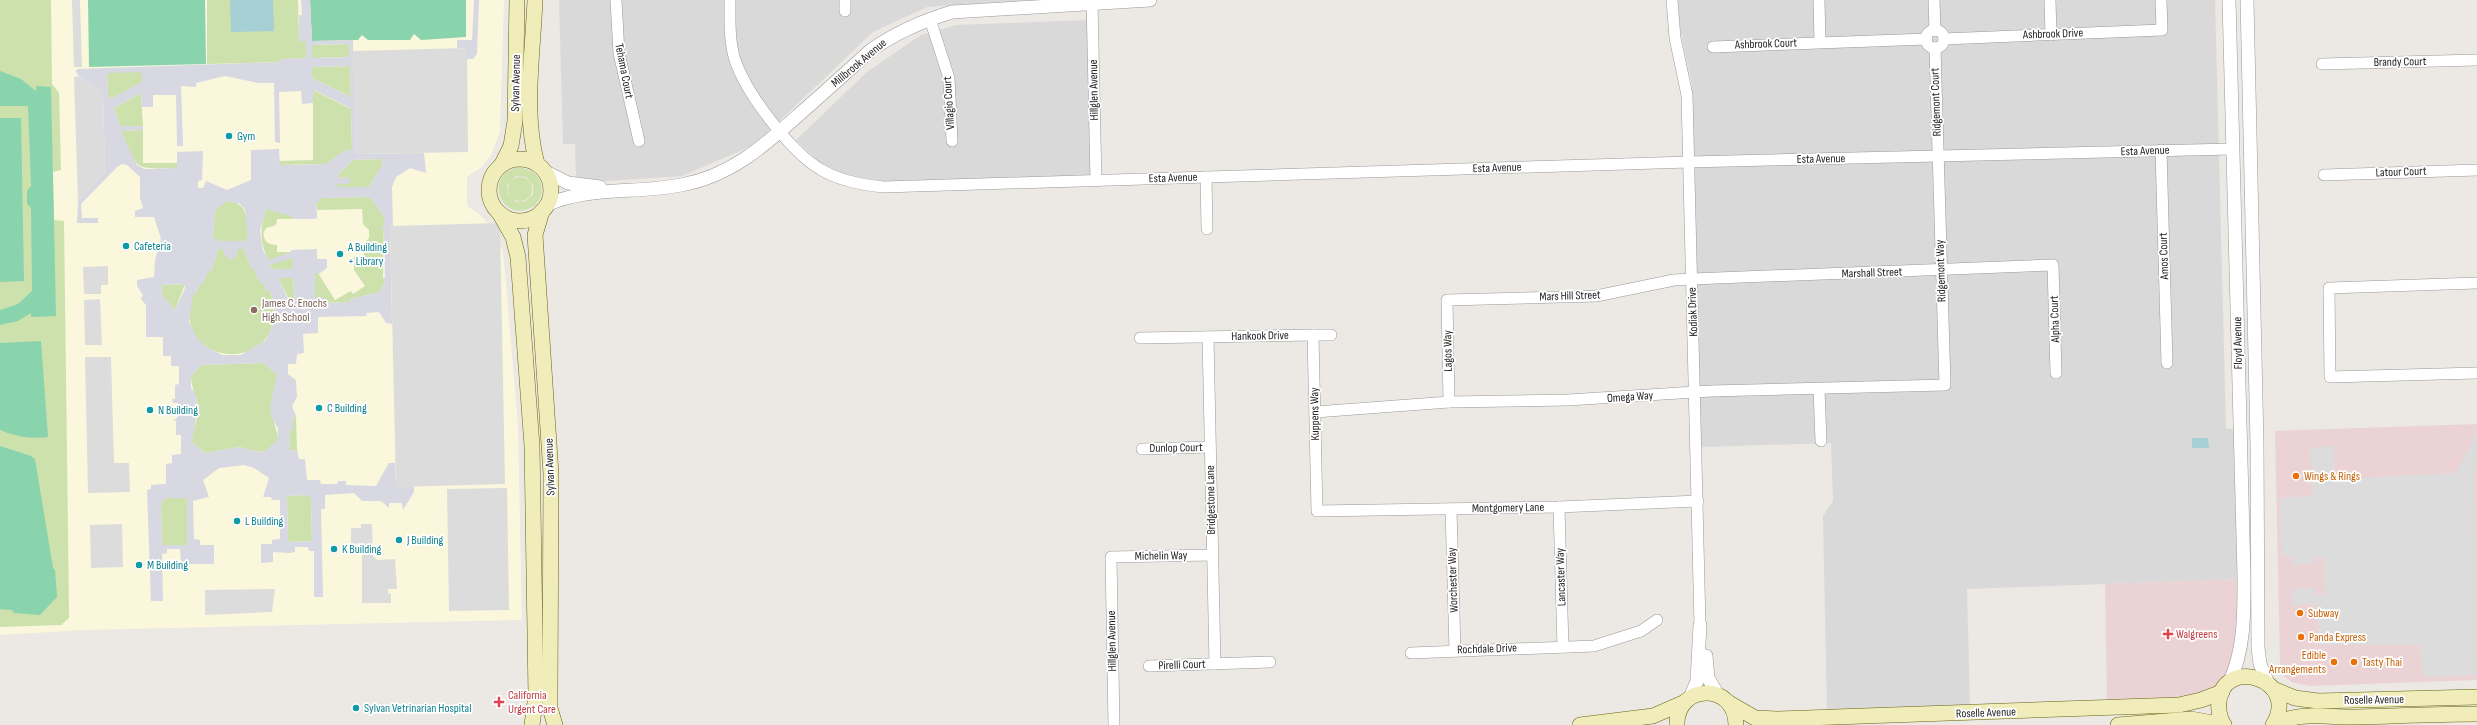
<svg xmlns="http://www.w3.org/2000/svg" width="2477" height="725" viewBox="0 0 2477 725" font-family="'Sofia Sans Condensed',sans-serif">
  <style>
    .residential { fill: #dad9d9 }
    .commercial { fill: #ebd3d5 }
    .education { fill: #fbf7dd }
    .grass { fill: #cde1ad; fill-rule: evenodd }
    .pitch { fill: #89d3ad }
    .parking { fill: #dcdcdc }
    .plaza { fill: #d7d8e2; fill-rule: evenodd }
    .water { fill: #a7d0d5 }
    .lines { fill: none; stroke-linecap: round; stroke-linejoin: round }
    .minor-casing { stroke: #999; stroke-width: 12 }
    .tertiary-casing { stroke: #999; stroke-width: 14 }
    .secondary-casing { stroke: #656411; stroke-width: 16 }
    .minor { stroke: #fff; stroke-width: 11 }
    .tertiary { stroke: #fff; stroke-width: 13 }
    .secondary { stroke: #f1edbb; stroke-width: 15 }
    .culture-dot { fill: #0f9aa8; stroke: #fff; stroke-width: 1.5 }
    .education-dot { fill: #8d6e63; stroke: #fff; stroke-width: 1.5 }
    .food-dot { fill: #e8710a; stroke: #fff; stroke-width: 1.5 }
    .health-dot { fill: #e0444e; stroke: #fff; stroke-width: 1.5 }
    .labels { text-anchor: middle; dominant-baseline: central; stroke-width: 3.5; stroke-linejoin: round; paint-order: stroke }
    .street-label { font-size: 12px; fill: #1c1c1c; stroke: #fff }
    .culture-label { font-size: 12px; fill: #0d838f; stroke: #fff; text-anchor: start }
    .education-label { font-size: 12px; fill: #785e54; stroke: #fff; text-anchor: start }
    .food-label { font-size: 12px; fill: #c56008; stroke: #fff; text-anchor: start }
    .health-label { font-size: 12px; fill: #be3a42; stroke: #fff; text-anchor: start }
  </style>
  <rect width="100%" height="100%" fill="#ece8e3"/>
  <g class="residential">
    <polygon points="559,0 1032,0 927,7 873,32 754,145 682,176 606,181 576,177 575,144 563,144"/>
    <polygon points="1678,0 2215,0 2226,429 2235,429 2241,579 1967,589 1970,709 1827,713 1823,516 1833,501 1831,443 1701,447 1692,86 1680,28"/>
    <polygon points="1089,20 1091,177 881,181 842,174 818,161 796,140 867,72 921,35 956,25"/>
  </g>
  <g class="commercial">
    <polygon points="2477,424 2477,680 2310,686 2294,683 2287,679 2283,674 2280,662 2275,431"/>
    <polygon points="2241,579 2238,644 2231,672 2208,694 2107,705 2105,584"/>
  </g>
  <polygon class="education" points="0,0 504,0 500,132 491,155 482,167 467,177 467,206 480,215 493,229 502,249 504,261 518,425 522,620 84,630 0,635"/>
  <g class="grass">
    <polygon points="0,0 51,0 52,84 59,93 61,170 53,172 54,220 64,221 69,611 69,618 61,625 0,627"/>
    <polygon points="207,0 298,0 299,41 306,41 307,58 281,59 281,62 207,64"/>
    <polygon points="349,44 349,57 312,58 312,45"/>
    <polygon points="350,66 351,97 312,78 311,67"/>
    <polygon points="107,72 142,72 142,83 110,99 108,95"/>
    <polygon points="313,90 351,109 352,150 344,151 326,164 280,165 280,161 313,160"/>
    <polygon points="141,93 143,126 120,126 114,108"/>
    <path d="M 143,130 L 143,163 L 177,163 L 177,168 C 134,169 137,171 121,131 Z"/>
    <polygon points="382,159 382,165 369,187 337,187 336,184 347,184 349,178 336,177 353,160"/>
    <path d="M 520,167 L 533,172 C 540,178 543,185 541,194 C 540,200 536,206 530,208 C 501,223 482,173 520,167 ZM 516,176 L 526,177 L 533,185 L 533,194 L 526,201 L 516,202 L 508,194 L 507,185 Z"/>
    <circle cx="520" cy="189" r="12"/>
    <polygon points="370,197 384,217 383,278 385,282 380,292 350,299 352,302 325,303 315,298 315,272 318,273 335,300 351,291 353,294 365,286 354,270 354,257 364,256 363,245 369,238 369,230 363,224 362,209 317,210 316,202 321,198"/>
    <path d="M 227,201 C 249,203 247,219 248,237 L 244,241 L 218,241 L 213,237 L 215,210 Z"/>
    <path d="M 266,209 L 292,216 L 292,219 L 277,219 L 276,225 L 266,228 C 260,237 266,245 277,245 L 277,252 L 291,252 L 269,261 C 259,242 260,228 266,209 Z"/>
    <path d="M 218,249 L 244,249 L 251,268 L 254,269 L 260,282 L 263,283 L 266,291 L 270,291 C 298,376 167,373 193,295 L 196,293 L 200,284 L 203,284 L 208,271 L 211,271 Z"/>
    <polygon points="293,258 293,269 273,269 269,264"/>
    <polygon points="280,278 293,278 295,303 291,303 279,280"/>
    <polygon points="185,284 175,310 163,296 161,285"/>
    <path d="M 264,363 L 277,375 C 277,390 271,406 274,422 C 275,429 278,432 278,440 L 266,451 L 258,452 L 240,447 L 205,453 L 192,442 C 192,430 199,420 198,407 C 197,396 191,388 191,376 L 202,365 Z"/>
    <polygon points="296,416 297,450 290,451 289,431 293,418"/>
    <polygon points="306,495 311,498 312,541 288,542 287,496"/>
    <polygon points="166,498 187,498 188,545 162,545 161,503"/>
  </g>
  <g class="pitch">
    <polygon points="88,0 205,0 206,64 89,67"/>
    <polygon points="310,0 466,0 466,37 421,40 414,34 410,40 368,40 362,35 358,40 312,41"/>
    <polygon points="0,71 21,79 36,91 36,86 51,87 56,316 31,317 31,313 18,321 0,325 0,310 18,304 32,291 31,208 27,204 27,191 31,186 28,106 0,106"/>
    <polygon points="0,118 21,118 24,281 0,282"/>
    <path d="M 41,341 L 48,437 C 30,439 17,437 0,430 L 0,343 Z"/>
    <polygon points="0,446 31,456 35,459 53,568 55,570 57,597 40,615 14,613 12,610 0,609"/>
  </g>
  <g class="parking">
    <polygon points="72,0 80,0 82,67 74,67"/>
    <polygon points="467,48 468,152 356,154 353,51"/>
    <polygon points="79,76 103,91 105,173 78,201 74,77"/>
    <polygon points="500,223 505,484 396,487 390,226"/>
    <polygon points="108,266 108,285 101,285 101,294 84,294 83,267"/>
    <polygon points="100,299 102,345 85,345 84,300"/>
    <polygon points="85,357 111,357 114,463 129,463 130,492 88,493"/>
    <polygon points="2477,431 2477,466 2474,471 2477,675 2423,677 2420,645 2320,645 2317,604 2291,605 2292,589 2316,588 2316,595 2325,595 2324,558 2314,558 2315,564 2292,565 2291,557 2282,556 2280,498 2313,496 2310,449 2333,445 2335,479 2456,473"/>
    <polygon points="507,488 509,610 449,611 447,489"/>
    <polygon points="122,524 123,567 91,568 90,525"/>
    <polygon points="361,524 372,524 373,556 377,560 395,559 397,589 388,589 388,593 391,594 391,603 362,603 362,543 351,544 351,528 361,528"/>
    <polygon points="275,589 272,612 205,615 205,590"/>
  </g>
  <g class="plaza">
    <path d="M 301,0 L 310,0 L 312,41 L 353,40 L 356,154 L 424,153 L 426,173 L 410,168 L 396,177 L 392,187 L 393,226 L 390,226 L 392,324 L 386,323 L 379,312 L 366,313 L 367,316 L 318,317 L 318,333 L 303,334 L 304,353 L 297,354 L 296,364 L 288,364 L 288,374 L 296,380 L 297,397 L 292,406 L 296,416 L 293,418 L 293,431 L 289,431 L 290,451 L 297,450 L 299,459 L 305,459 L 307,480 L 320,480 L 321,484 L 337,484 L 338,481 L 346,481 L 346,485 L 376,486 L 389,463 L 395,463 L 396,487 L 414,486 L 414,492 L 403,510 L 402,503 L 389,503 L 389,508 L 381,501 L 362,501 L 354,493 L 325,495 L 325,509 L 321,509 L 323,597 L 314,597 L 314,551 L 309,551 L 308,547 L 295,547 L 295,552 L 289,553 L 273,552 L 273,562 L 261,563 L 261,544 L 272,544 L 272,540 L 280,539 L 280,500 L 272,500 L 271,497 L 263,497 L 269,478 L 254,468 L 244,465 L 219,468 L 203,480 L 209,497 L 193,501 L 194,539 L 200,540 L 200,545 L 214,545 L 214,564 L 181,564 L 180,549 L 167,549 L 167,553 L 162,554 L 163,601 L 151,601 L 147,490 L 151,489 L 151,485 L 166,484 L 166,464 L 172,463 L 172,455 L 181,454 L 181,435 L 176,435 L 176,421 L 173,421 L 178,417 L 179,408 L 178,403 L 173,403 L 172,399 L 175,399 L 175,385 L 179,384 L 179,366 L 171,366 L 171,356 L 163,356 L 163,337 L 146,337 L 146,305 L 141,299 L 143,295 L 137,286 L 137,280 L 154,277 L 155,260 L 161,239 L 154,217 L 135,217 L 135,211 L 143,208 L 140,198 L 140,177 L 127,165 L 122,164 L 117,167 L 81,204 L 82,218 L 98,218 L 98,223 L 77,223 L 78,201 L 105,173 L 103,91 L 79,76 L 76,72 L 77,69 L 280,62 L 281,59 L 306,58 L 306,41 L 299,42 L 299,15 L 302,15 ZM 349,44 L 349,57 L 312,58 L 312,45 ZM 350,66 L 351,97 L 312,78 L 312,67 ZM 107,73 L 141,72 L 142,82 L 110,99 L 108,94 ZM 225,76 L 259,83 L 274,83 L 275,142 L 280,143 L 279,92 L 301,91 L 302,104 L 313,103 L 314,90 L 348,107 L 351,109 L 352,150 L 344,151 L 326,164 L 296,165 L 280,165 L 279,149 L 251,150 L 251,180 L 227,190 L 206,181 L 203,188 L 198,188 L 198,181 L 202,180 L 203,151 L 177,152 L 177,168 L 145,169 L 137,165 L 121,131 L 143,130 L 143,126 L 120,126 L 114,108 L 141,93 L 142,107 L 153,107 L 153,95 L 176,95 L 177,146 L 183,146 L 181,86 L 196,87 L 196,83 ZM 382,159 L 382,165 L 369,187 L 337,187 L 337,184 L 347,184 L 351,181 L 349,178 L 336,177 L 353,160 ZM 370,197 L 384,217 L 384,225 L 381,227 L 384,230 L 385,278 L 383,278 L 385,282 L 380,292 L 350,299 L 351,302 L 325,303 L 325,298 L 315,297 L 315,273 L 319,274 L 327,268 L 327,259 L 317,259 L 317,249 L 291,250 L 291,252 L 269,260 L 263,250 L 260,231 L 266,209 L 291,216 L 292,219 L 314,219 L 317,218 L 316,202 L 321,202 L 321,198 ZM 227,201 L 240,204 L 245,210 L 248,237 L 244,241 L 218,241 L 213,237 L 215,210 ZM 218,249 L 224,250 L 224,254 L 229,260 L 236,257 L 238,249 L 244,249 L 251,268 L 254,269 L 260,283 L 263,283 L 266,291 L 270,291 L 274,304 L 274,322 L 266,340 L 241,355 L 222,355 L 205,346 L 197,338 L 189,322 L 193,295 L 196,293 L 200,284 L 203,284 L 208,271 L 211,271 ZM 293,258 L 292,269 L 273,269 L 269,265 ZM 280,278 L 293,278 L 295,303 L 290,303 L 279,280 ZM 184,284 L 185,288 L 175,310 L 163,296 L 161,285 ZM 264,363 L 277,375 L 270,407 L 271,416 L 278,429 L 277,440 L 266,451 L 258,452 L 240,447 L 205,453 L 192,442 L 198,408 L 195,393 L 191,388 L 191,376 L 202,365 ZM 306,495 L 311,498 L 312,541 L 288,542 L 287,496 ZM 166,498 L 187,498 L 187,545 L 162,545 L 161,503 Z"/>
    <polygon points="474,0 479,0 477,54 473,59 467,59 467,48 457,48 457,40 472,40"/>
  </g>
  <g class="water">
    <polygon points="230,0 273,0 274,31 231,32"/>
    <polygon points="2192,438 2208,438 2209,448 2192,448"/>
  </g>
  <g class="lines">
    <defs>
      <g id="minor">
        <polyline points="616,0 619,53 639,141"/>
        <path d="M 730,0 C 730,20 729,41 735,60 C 746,93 790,151 820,169 C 839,181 862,185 884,187 L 1689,162 L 2232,149"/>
        <polyline points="845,0 845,11"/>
        <polyline points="1092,0 1096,181"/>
        <polyline points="1672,0 1675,38 1687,95 1700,625"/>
        <polyline points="1819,0 1820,42"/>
        <polyline points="1934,0 1935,31"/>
        <polyline points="2050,0 2051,35"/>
        <polyline points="930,19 949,78 952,141"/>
        <circle cx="1935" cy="39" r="9"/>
        <polyline points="1944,39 2162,30 2161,0"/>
        <polyline points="1713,47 1927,39"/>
        <polyline points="2322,64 2477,60"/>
        <polyline points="2161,150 2167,363"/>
        <polyline points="2324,175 2477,170"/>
        <polyline points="1206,177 1207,229"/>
        <polyline points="2477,283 2329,288 2330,377 2477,373"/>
        <polyline points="1331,335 1313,335 1317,511 1559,507 1698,501"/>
        <polyline points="1208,337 1215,664"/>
        <polyline points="1140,338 1313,335"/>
        <polyline points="1819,389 1821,441"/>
        <polyline points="1449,402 1447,300 1596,296 1674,280 1692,279 2053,265 2056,373"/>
        <polyline points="1315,412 1449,402 1568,400 1711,391 1945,385 1935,48"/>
        <polyline points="1142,449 1210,447"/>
        <polyline points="1559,507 1563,647"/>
        <polyline points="1451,509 1455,651"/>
        <polyline points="1411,653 1594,646 1641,631 1657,620"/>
        <polyline points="1149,666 1270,662"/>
        <polyline points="1114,725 1111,557 1212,555"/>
      </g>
      <g id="tertiary">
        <polyline points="2247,0 2257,445 2258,648 2260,664 2268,683"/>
        <polyline points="544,171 568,183 600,187"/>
        <path d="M 546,205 C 590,186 635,194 681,185 C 732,176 766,144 803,111 C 826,91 849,70 871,50 C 897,32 922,21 952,12 L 1150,0"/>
        <polyline points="1706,656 1708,678 1718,695"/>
        <path d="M 2229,683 C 2245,649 2244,613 2244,576 L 2229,0"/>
        <polyline points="1690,698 1697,681 1700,625"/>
      </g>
      <g id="secondary">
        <path d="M 535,0 C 533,53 523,112 537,164"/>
        <circle cx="520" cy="190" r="31"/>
        <polyline points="502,164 511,146 515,121 517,0"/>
        <polyline points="542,211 535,235 551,474 550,693 550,708 555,725"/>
        <polyline points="500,214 513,237 518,257 532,446 536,695 532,725"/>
        <polyline points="2273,689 2295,698 2318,701 2477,697"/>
        <polyline points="1729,703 1755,718 1777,719 2179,705 2201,700 2222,692"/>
        <polyline points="1580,725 1653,716 1685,702"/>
        <path d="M 1677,725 C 1676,683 1736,682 1736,725"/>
        <polyline points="2118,725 2191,719 2224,725"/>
        <path d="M 2224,725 C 2219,717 2218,710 2219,701 C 2224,656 2301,679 2273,725"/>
        <path d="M 2274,725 C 2300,710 2330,718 2358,717 C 2398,716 2437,714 2477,714"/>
      </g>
    </defs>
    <use href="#minor" class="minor-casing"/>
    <use href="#tertiary" class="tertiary-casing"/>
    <use href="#secondary" class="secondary-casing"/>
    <use href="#minor" class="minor"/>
    <use href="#tertiary" class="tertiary"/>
    <use href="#secondary" class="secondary"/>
  </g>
  <g class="culture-dot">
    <circle cx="229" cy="136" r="4"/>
    <circle cx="126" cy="246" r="4"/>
    <circle cx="340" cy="254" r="4"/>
    <circle cx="319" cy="408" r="4"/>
    <circle cx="150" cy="410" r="4"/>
    <circle cx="237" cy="521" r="4"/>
    <circle cx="399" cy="540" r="4"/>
    <circle cx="334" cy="549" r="4"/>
    <circle cx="139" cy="565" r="4"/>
    <circle cx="356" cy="708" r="4"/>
  </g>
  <circle class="education-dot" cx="254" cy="310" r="4"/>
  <g class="food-dot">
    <circle cx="2296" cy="476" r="4"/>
    <circle cx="2300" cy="613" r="4"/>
    <circle cx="2301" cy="637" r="4"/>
    <circle cx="2334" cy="662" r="4"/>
    <circle cx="2354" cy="662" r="4"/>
  </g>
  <g class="health-dot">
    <path d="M2166 628h4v4h4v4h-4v4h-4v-4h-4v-4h4z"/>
    <path d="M497 696h4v4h4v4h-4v4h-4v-4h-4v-4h4z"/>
  </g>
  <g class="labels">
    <g class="street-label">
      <text transform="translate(2053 34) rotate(-2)">Ashbrook Drive</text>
      <text transform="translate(1766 44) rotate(-2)">Ashbrook Court</text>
      <text transform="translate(2400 62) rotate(-1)">Brandy Court</text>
      <text transform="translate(859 63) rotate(-40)">Millbrook Avenue</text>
      <text transform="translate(624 71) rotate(79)">Tehama Court</text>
      <text transform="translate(516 83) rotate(-89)">Sylvan Avenue</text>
      <text transform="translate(1094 90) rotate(-91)">Hillglen Avenue</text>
      <text transform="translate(1936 102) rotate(-92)">Ridgemont Court</text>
      <text transform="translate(949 103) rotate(-94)">Villagio Court</text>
      <text transform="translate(2145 151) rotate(-2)">Esta Avenue</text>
      <text transform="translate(1821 159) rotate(-1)">Esta Avenue</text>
      <text transform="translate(1497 168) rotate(-2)">Esta Avenue</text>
      <text transform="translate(2401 172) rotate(-2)">Latour Court</text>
      <text transform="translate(1173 178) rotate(-2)">Esta Avenue</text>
      <text transform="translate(2164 256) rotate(-92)">Amos Court</text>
      <text transform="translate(1941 271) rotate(-92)">Ridgemont Way</text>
      <text transform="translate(1872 273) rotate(-2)">Marshall Street</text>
      <text transform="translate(1570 296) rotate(-2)">Mars Hill Street</text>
      <text transform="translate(1693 312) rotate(-92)">Kodiak Drive</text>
      <text transform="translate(2055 319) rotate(-92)">Alpha Court</text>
      <text transform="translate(1260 336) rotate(-1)">Hankook Drive</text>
      <text transform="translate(2238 343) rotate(-91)">Floyd Avenue</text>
      <text transform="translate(1448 351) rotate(-91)">Lagos Way</text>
      <text transform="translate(1630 397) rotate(-4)">Omega Way</text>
      <text transform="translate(1315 414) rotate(-91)">Kuppens Way</text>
      <text transform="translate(1176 448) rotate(-1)">Dunlop Court</text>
      <text transform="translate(550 467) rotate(-92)">Sylvan Avenue</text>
      <text transform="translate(1211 500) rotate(-91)">Bridgestone Lane</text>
      <text transform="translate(1508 508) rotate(-1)">Montgomery Lane</text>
      <text transform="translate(1161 556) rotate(-1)">Michelin Way</text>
      <text transform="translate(1561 577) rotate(-92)">Lancaster Way</text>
      <text transform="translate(1453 580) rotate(-92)">Worchester Way</text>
      <text transform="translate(1112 641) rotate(-91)">Hillglen Avenue</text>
      <text transform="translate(1487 649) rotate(-2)">Rochdale Drive</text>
      <text transform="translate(1182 665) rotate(-2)">Pirelli Court</text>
      <text transform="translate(2374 700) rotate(-1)">Roselle Avenue</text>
      <text transform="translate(1986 713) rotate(-2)">Roselle Avenue</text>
    </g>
    <g class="culture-label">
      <text x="237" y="136">Gym</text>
      <text x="134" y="246">Cafeteria</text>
      <text x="348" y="247">A Building<tspan x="348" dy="14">+ Library</tspan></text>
      <text x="327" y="408">C Building</text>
      <text x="158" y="410">N Building</text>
      <text x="245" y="521">L Building</text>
      <text x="407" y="540">J Building</text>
      <text x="342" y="549">K Building</text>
      <text x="147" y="565">M Building</text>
      <text x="364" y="708">Sylvan Vetrinarian Hospital</text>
    </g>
    <g class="education-label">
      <text x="262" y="303">James C. Enochs<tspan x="262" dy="14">High School</tspan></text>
    </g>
    <g class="food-label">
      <text x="2304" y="476">Wings &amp; Rings</text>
      <text x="2308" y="613">Subway</text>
      <text x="2309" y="637">Panda Express</text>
      <text x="2326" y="655" text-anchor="end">Edible<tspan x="2326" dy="14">Arrangements</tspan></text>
      <text x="2362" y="662">Tasty Thai</text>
    </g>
    <g class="health-label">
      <text x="2176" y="634">Walgreens</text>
      <text x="508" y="695">California<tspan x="508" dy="14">Urgent Care</tspan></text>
    </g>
  </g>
</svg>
